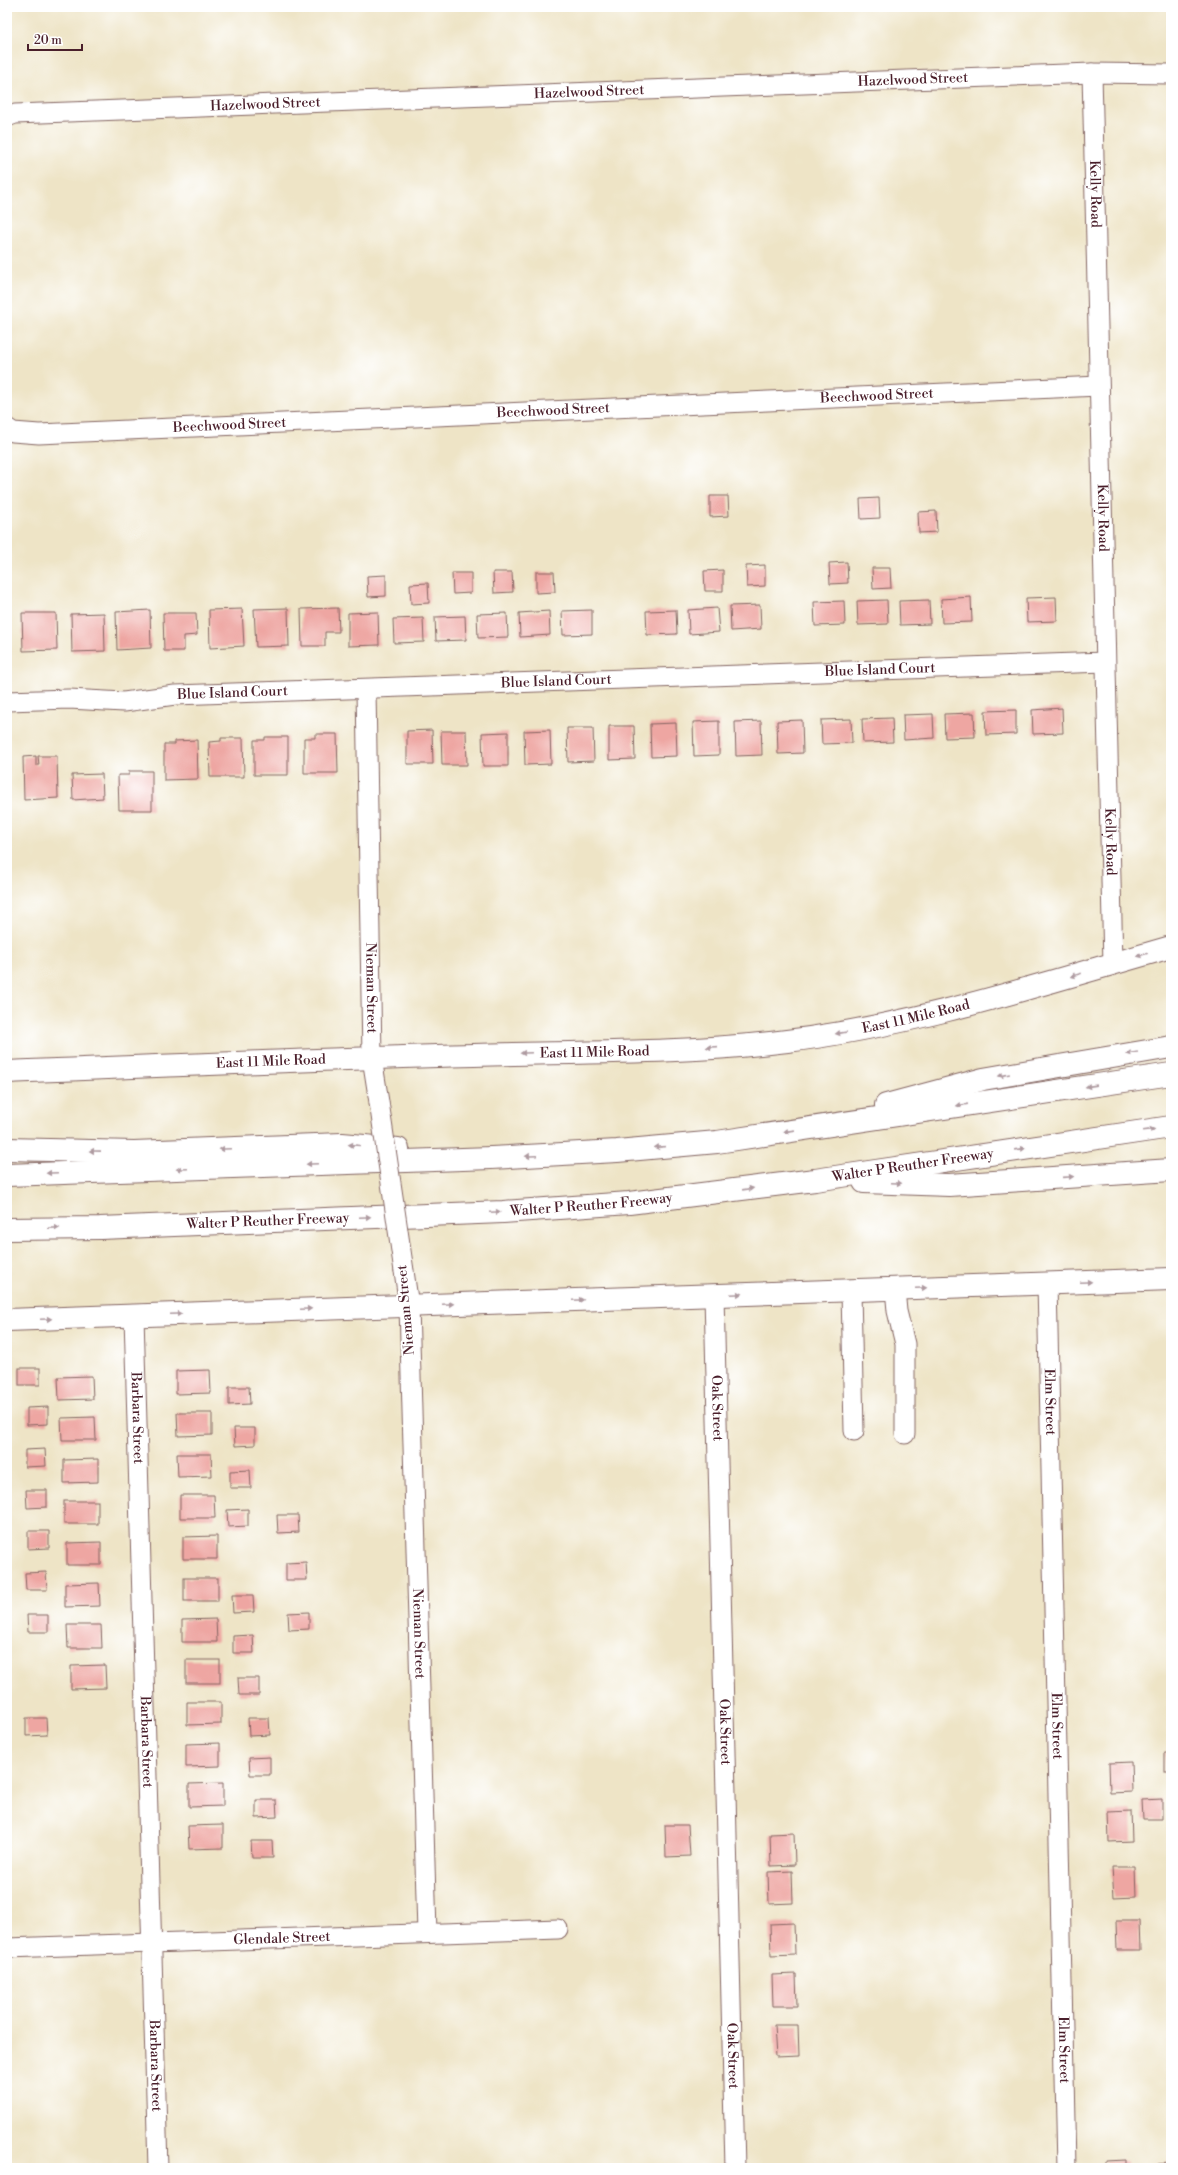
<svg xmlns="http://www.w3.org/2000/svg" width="1178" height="2175" viewBox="0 0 1178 2175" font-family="'Libre Bodoni',serif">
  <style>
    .building { fill: #eea6a2 }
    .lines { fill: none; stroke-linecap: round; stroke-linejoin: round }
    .minor-casing { stroke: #836461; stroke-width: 21 }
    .major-casing { stroke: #836461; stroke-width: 24 }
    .highway-casing { stroke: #836461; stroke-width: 24 }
    .minor { stroke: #fff; stroke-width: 19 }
    .major { stroke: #fff; stroke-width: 22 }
    .highway { stroke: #fff; stroke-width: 22 }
    .minor-bridge-casing { stroke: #836461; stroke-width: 21; stroke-linecap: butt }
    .minor-bridge { stroke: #fff; stroke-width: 19 }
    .oneway { fill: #ae9aa0 }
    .labels { text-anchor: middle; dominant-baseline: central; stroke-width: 4; stroke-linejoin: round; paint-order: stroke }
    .street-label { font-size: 14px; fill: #4a1f2b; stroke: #fff }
  </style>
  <rect width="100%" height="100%" fill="#fff"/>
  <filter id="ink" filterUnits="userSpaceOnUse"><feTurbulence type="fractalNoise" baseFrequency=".025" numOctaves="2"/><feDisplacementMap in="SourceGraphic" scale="8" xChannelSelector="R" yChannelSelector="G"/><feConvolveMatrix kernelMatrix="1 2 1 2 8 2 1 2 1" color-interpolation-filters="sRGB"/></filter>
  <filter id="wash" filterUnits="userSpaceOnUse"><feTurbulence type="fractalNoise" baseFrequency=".012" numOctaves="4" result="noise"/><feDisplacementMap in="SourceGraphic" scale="16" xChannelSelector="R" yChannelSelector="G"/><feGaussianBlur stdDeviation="0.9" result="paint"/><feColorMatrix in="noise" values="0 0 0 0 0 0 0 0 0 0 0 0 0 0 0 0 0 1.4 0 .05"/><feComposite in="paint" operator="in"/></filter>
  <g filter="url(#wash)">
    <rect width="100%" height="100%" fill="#eee4c6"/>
    <g id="blocks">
      <g class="building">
        <polygon points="710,496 728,496 729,516 710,517"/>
        <polygon points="879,498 880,518 861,519 860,499"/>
        <polygon points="936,511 937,532 919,533 918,512"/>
        <polygon points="847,562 848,583 830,584 829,563"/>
        <polygon points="765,565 765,586 747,587 746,566"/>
        <polygon points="872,568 890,568 891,588 873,589"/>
        <polygon points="723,570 723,591 705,591 704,571"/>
        <polygon points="493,572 512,572 513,592 494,593"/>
        <polygon points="536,572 554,572 555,592 536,593"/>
        <polygon points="452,573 471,573 471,593 453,594"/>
        <polygon points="386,575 386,596 368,597 367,576"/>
        <polygon points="428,583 429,603 411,604 410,584"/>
        <polygon points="971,597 972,622 942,623 941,599"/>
        <polygon points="1056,597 1057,621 1027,622 1026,598"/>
        <polygon points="887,600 888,624 858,625 857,601"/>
        <polygon points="929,600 930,624 900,625 899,601"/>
        <polygon points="844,601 845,625 815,626 814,602"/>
        <polygon points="760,605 761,629 731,631 730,606"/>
        <polygon points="288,608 289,646 256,647 254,609"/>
        <polygon points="338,608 339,632 325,632 325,646 302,646 301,609"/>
        <polygon points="717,608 719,632 689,634 688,610"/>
        <polygon points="242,609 244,646 210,648 209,610"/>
        <polygon points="150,610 151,648 117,650 116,612"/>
        <polygon points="592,610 592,634 563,635 562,611"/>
        <polygon points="676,610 677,634 647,635 646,611"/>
        <polygon points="549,611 550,635 520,637 519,613"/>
        <polygon points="378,612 379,645 348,646 348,613"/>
        <polygon points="22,613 56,613 57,650 23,651"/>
        <polygon points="104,613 105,651 72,652 71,614"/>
        <polygon points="163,613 196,613 197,635 184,636 184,651 164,651"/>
        <polygon points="507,613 508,637 478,638 477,614"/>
        <polygon points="465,616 466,640 436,641 435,617"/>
        <polygon points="423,618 424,642 394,643 393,619"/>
        <polygon points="1062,708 1063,733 1033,734 1032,710"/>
        <polygon points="1016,710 1016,734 986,735 985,711"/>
        <polygon points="974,713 975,737 945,738 944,714"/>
        <polygon points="933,714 934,738 904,740 903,715"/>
        <polygon points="892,718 893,742 863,743 862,719"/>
        <polygon points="851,719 852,743 822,744 821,720"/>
        <polygon points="802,720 803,753 778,754 777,721"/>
        <polygon points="719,721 719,755 694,756 693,722"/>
        <polygon points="761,721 762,755 736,756 735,722"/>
        <polygon points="676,723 677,756 651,757 650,724"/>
        <polygon points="609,726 634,726 635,759 609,760"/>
        <polygon points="567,728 593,728 594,761 568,762"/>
        <polygon points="432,730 433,764 407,764 407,731"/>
        <polygon points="550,730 551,764 525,765 524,731"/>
        <polygon points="441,731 466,731 467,765 442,765"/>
        <polygon points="508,732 508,766 483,766 482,733"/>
        <polygon points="315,734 337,734 338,773 304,773 304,738 315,738"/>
        <polygon points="265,737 288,737 288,775 254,775 254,740 265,740"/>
        <polygon points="221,738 243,738 244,777 210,777 209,742 221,741"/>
        <polygon points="197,740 198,779 164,780 164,744 175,744 175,741"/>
        <polygon points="36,756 36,765 39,765 38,756 57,756 58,798 24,800 23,757"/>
        <polygon points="129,771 152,771 152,810 119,810 118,775 129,775"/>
        <polygon points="102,774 103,798 73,800 72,775"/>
        <rect x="19" y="1368" width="21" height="17"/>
        <polygon points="210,1370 211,1393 176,1394 176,1371"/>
        <polygon points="92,1376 93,1399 59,1400 58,1377"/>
        <polygon points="229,1387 249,1387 250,1404 229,1405"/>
        <polygon points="48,1407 48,1424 27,1425 27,1408"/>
        <polygon points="177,1413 212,1413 212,1435 178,1436"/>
        <polygon points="95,1417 96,1440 62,1440 61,1418"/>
        <polygon points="234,1428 255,1428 255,1445 235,1446"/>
        <polygon points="45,1449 46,1466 25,1467 25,1450"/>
        <polygon points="177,1454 211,1454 212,1476 178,1477"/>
        <polygon points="98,1459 98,1482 64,1483 64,1460"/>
        <polygon points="250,1470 251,1488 230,1488 230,1471"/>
        <polygon points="26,1490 47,1490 47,1507 27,1508"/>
        <polygon points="180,1495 214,1495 215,1518 180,1518"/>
        <rect x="64" y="1501" width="34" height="23"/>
        <polygon points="248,1509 248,1526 228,1527 227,1510"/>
        <polygon points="277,1515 298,1515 299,1532 278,1533"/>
        <polygon points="28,1531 49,1531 49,1548 28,1549"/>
        <polygon points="217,1536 217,1559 183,1559 183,1537"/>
        <polygon points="101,1542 101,1565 67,1565 67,1543"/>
        <polygon points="306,1562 307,1580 286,1580 286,1563"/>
        <polygon points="46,1572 47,1590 26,1590 25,1573"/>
        <rect x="184" y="1578" width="34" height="23"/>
        <polygon points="99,1583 100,1606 65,1607 65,1584"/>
        <polygon points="232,1595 253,1595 254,1612 233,1613"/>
        <polygon points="309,1612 309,1629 289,1630 288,1613"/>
        <polygon points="27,1615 48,1615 48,1632 28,1632"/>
        <polygon points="216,1619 217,1642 182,1642 182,1620"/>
        <polygon points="67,1625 101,1625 102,1648 68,1648"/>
        <polygon points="253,1635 254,1653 233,1653 233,1636"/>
        <rect x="186" y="1660" width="34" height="23"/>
        <polygon points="105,1665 106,1688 71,1689 71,1666"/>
        <polygon points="238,1678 259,1678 259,1695 239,1695"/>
        <polygon points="187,1702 221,1702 221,1724 187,1725"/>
        <polygon points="26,1718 46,1718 47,1735 26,1736"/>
        <polygon points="248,1718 269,1718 270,1735 249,1736"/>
        <polygon points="220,1743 220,1766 186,1767 186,1744"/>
        <rect x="1165" y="1753" width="6" height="19"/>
        <polygon points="270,1757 270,1775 250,1775 249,1758"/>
        <polygon points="1131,1762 1132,1792 1110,1793 1109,1763"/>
        <polygon points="223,1783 223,1806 189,1807 189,1784"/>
        <polygon points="1162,1799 1162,1819 1143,1819 1142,1800"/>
        <polygon points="256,1800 276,1800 277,1817 256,1818"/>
        <polygon points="1131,1811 1132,1841 1109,1842 1108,1812"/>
        <polygon points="223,1825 223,1848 189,1849 188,1826"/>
        <polygon points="665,1825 688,1825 690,1856 666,1857"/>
        <polygon points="794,1833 795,1865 771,1866 770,1834"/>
        <polygon points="251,1841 272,1841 273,1858 252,1858"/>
        <polygon points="1112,1867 1135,1867 1136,1897 1114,1898"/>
        <polygon points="792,1871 793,1903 769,1904 768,1872"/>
        <polygon points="1116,1921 1139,1921 1140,1951 1117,1951"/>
        <polygon points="794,1923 795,1955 771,1956 770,1924"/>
        <polygon points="796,1974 797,2006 773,2006 772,1975"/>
        <polygon points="774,2025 798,2025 799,2056 776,2057"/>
        <polygon points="1126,2160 1126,2168 1106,2168 1106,2161"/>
        <polygon points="1171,2163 1171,2168 1155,2168 1155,2164"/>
      </g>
    </g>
  </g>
  <g filter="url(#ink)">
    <use href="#blocks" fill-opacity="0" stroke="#836461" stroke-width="1"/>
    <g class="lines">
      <defs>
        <g id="minor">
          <path id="s1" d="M 1092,73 L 1113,964"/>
          <path id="s2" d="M 7,117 L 15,114 L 1092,73 L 1171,74"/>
          <path id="s3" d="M 7,428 L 13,432 L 39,434 L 1099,386"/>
          <path id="s4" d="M 366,689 L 372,1058 L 379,1102"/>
          <path id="s5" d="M 7,701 L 69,699 L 124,702 L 175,695 L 1105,662"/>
          <path id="s6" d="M 404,1271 L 409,1306 L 427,1933"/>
          <path id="s7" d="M 1047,1283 L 1066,2168"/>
          <polyline points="895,1289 897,1311 905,1344 905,1434"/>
          <polyline points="851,1291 854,1431"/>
          <path id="s8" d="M 714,1295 L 735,2168"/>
          <path id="s9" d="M 134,1316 L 158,2168"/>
          <path id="s10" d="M 7,1948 L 558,1929"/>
        </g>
        <g id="major">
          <path id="s11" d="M 7,1072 C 163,1066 318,1059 474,1055 C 578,1052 683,1054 787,1041 C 918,1025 1044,983 1171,947"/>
          <polyline points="7,1320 1171,1279"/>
        </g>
        <g id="highway">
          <polyline points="886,1105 983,1079 1171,1047"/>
          <polyline points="7,1149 134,1152 342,1144 398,1149"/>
          <polyline points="7,1175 491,1158 617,1151 717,1142 1171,1074"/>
          <polyline points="864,1182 949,1185 1171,1170"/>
          <path id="s12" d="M 7,1229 L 100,1228 L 503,1212 L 629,1203 L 815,1180 L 1171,1127"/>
        </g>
      </defs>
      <use href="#minor" class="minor-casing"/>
      <use href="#major" class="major-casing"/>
      <use href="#highway" class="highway-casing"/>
      <use href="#minor" class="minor"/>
      <use href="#major" class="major"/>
      <use href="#highway" class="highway"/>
      <defs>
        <polyline id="minor-bridge" points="379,1102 404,1271"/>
      </defs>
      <use href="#minor-bridge" class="minor-bridge-casing"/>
      <use href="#minor-bridge" class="minor-bridge"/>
    </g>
    <defs><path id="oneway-solid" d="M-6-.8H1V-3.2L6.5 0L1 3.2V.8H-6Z"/></defs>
    <g class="oneway">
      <use href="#oneway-solid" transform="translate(1142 955) rotate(164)"/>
      <use href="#oneway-solid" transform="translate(1076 975) rotate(164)"/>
      <use href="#oneway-solid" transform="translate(841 1033) rotate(171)"/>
      <use href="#oneway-solid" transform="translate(712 1047) rotate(176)"/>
      <use href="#oneway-solid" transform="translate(526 1053) rotate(178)"/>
      <use href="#oneway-solid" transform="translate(1132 1053) rotate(170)"/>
      <use href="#oneway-solid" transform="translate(1004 1075) rotate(170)"/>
      <use href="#oneway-solid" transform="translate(1091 1086) rotate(172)"/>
      <use href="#oneway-solid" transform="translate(962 1105) rotate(172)"/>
      <use href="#oneway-solid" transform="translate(1149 1130) rotate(-7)"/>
      <use href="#oneway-solid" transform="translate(789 1131) rotate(172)"/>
      <use href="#oneway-solid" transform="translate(354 1145) rotate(-175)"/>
      <use href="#oneway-solid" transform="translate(660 1147) rotate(175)"/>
      <use href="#oneway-solid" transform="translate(225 1149) rotate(178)"/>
      <use href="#oneway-solid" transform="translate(1020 1149) rotate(-8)"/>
      <use href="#oneway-solid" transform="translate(95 1151) rotate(-179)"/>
      <use href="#oneway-solid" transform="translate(531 1156) rotate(177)"/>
      <use href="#oneway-solid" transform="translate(312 1164) rotate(178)"/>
      <use href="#oneway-solid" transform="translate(182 1169) rotate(178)"/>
      <use href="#oneway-solid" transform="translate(52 1173) rotate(178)"/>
      <use href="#oneway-solid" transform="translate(1068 1177) rotate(-4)"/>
      <use href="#oneway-solid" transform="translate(896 1183) rotate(2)"/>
      <use href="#oneway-solid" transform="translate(748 1189) rotate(-8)"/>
      <use href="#oneway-solid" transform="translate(495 1212) rotate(-2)"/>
      <use href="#oneway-solid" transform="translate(365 1217) rotate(-2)"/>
      <use href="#oneway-solid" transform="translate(54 1228) rotate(-1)"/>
      <use href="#oneway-solid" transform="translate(1086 1282) rotate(-2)"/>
      <use href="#oneway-solid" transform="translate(921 1288) rotate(-2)"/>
      <use href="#oneway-solid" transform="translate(736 1294) rotate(-2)"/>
      <use href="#oneway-solid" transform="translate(578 1300) rotate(-2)"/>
      <use href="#oneway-solid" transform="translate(448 1304) rotate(-2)"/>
      <use href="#oneway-solid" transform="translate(306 1309) rotate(-2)"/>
      <use href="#oneway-solid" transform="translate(176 1314) rotate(-2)"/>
      <use href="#oneway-solid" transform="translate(46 1319) rotate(-2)"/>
    </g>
  </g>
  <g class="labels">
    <g class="street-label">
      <text stroke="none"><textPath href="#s2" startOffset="907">Hazelwood Street</textPath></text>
      <text stroke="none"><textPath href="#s2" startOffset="583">Hazelwood Street</textPath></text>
      <text stroke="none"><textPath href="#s2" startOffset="259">Hazelwood Street</textPath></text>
      <text stroke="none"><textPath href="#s1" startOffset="121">Kelly Road</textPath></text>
      <text stroke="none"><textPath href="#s3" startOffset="872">Beechwood Street</textPath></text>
      <text stroke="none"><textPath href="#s3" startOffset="548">Beechwood Street</textPath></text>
      <text stroke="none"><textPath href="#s3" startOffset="224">Beechwood Street</textPath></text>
      <text stroke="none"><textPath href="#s1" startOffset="445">Kelly Road</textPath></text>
      <text stroke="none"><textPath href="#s5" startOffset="874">Blue Island Court</textPath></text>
      <text stroke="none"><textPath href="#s5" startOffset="550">Blue Island Court</textPath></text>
      <text stroke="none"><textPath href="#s5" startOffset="226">Blue Island Court</textPath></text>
      <text stroke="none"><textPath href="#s1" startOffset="769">Kelly Road</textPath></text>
      <text stroke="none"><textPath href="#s4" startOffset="299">Nieman Street</textPath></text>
      <text stroke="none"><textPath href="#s11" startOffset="912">East 11 Mile Road</textPath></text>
      <text stroke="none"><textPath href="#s11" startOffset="588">East 11 Mile Road</textPath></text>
      <text stroke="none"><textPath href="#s11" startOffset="264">East 11 Mile Road</textPath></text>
      <text stroke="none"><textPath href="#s12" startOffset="909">Walter P Reuther Freeway</textPath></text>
      <text stroke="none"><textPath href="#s12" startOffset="585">Walter P Reuther Freeway</textPath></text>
      <text stroke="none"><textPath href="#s12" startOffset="261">Walter P Reuther Freeway</textPath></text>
      <text transform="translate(406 1310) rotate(-95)">Nieman Street</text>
      <text stroke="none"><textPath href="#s7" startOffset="119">Elm Street</textPath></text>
      <text stroke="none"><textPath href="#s8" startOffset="113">Oak Street</textPath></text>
      <text stroke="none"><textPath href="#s9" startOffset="102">Barbara Street</textPath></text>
      <text stroke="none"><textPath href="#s6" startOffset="363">Nieman Street</textPath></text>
      <text stroke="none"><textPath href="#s7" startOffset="443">Elm Street</textPath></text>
      <text stroke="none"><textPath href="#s8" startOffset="437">Oak Street</textPath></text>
      <text stroke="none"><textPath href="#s9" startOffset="426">Barbara Street</textPath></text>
      <text stroke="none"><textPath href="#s10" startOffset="275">Glendale Street</textPath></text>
      <text stroke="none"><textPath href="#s7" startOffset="767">Elm Street</textPath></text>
      <text stroke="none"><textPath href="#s8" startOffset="761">Oak Street</textPath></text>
      <text stroke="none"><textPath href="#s9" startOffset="750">Barbara Street</textPath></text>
    </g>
  </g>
  <rect width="1178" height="2175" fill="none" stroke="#fff" stroke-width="24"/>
  <path d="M28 44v6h54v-6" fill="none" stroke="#4a1f2b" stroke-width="2"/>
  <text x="34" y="44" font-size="12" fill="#4a1f2b" stroke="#ffffff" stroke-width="3" paint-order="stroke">20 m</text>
</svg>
